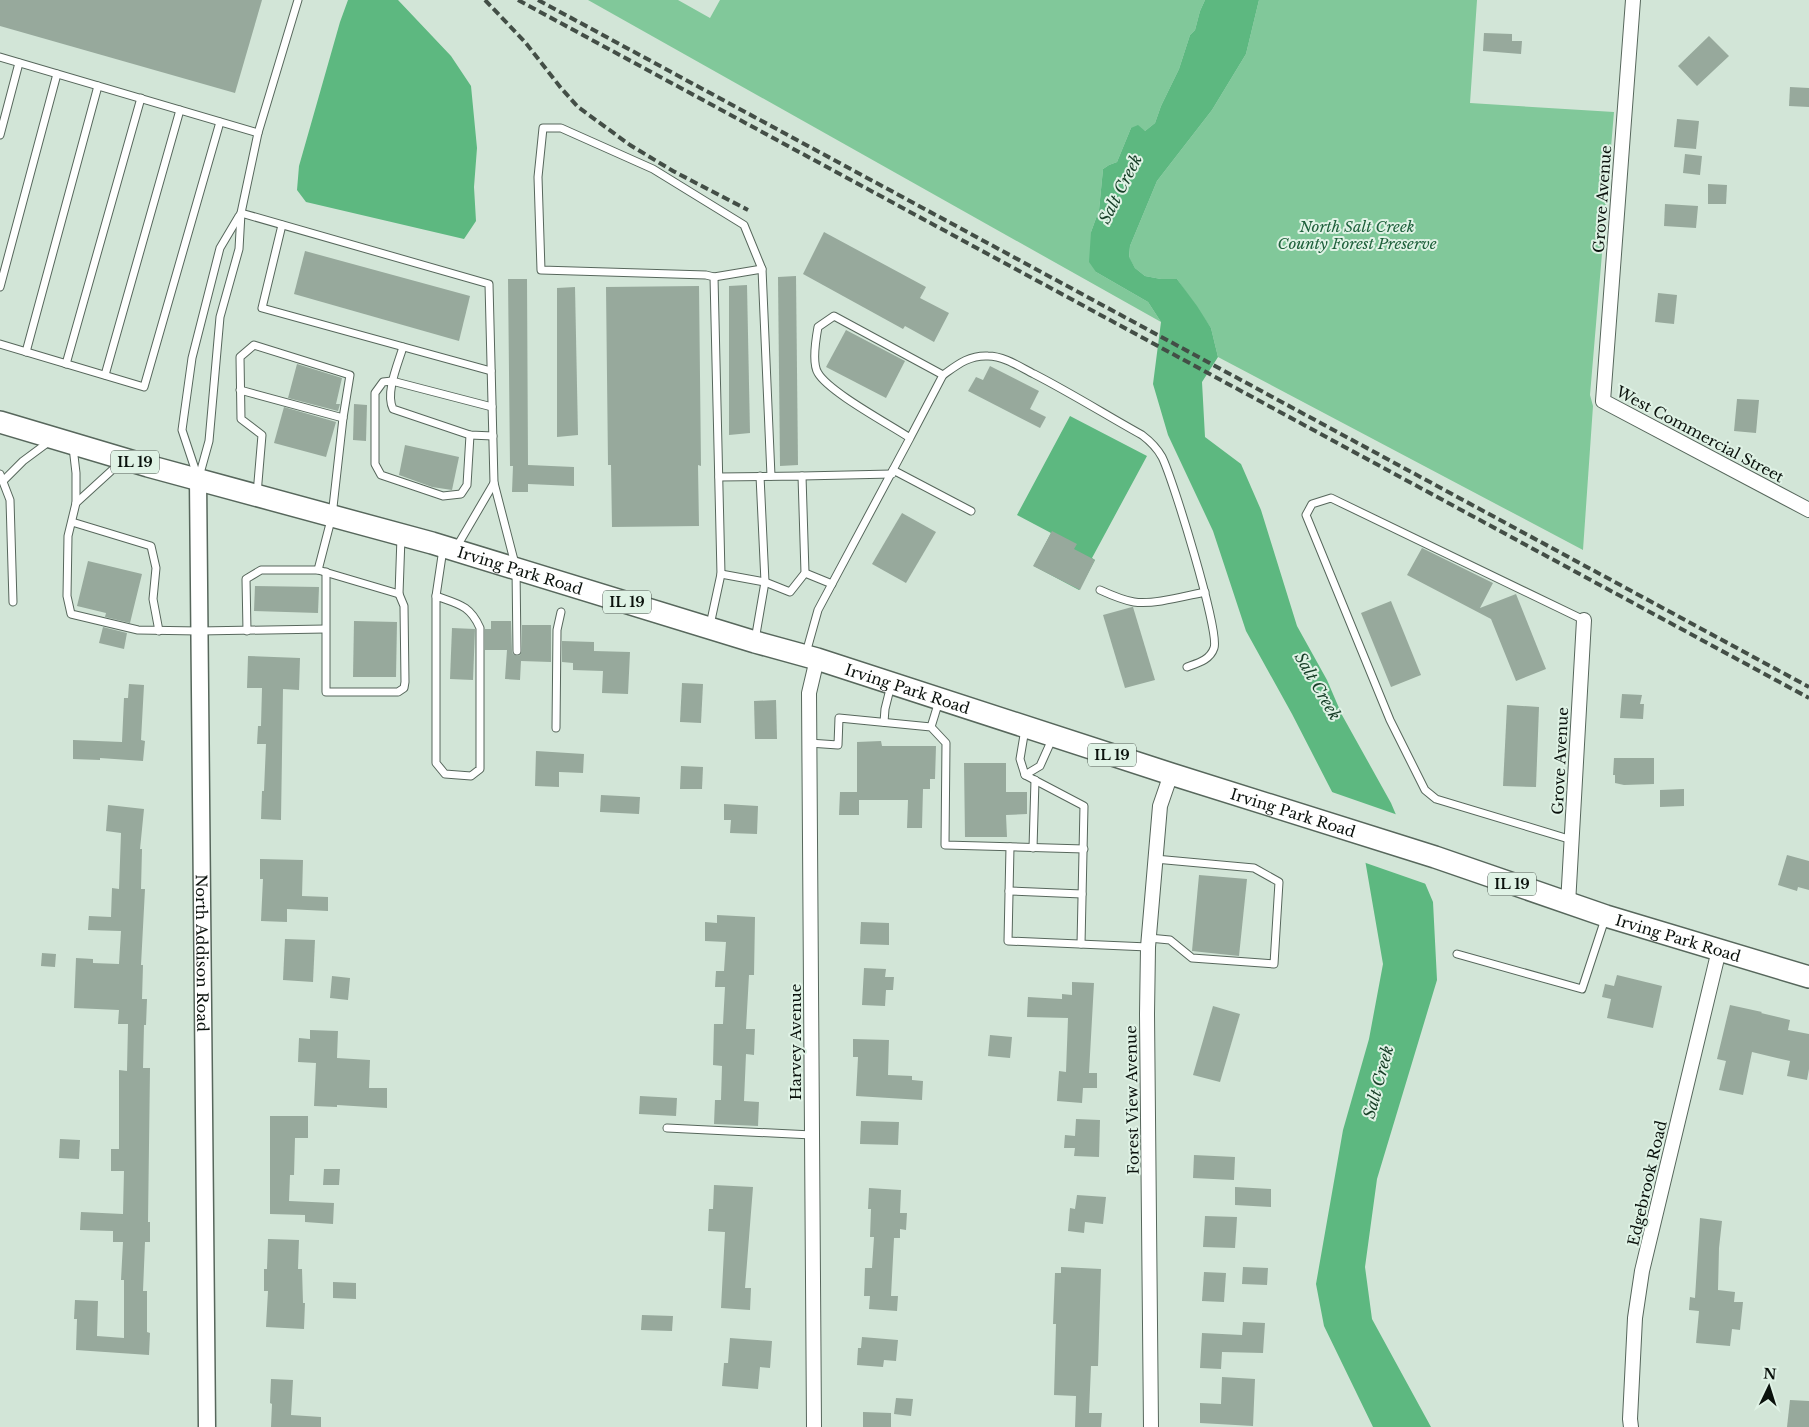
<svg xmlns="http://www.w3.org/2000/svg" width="1809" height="1427" viewBox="0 0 1809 1427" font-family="'Libre Baskerville',serif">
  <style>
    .green { fill: #81c89a }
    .water { fill: #5db880 }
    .pier { fill: #d2e5d7 }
    .building { fill: #97a99c }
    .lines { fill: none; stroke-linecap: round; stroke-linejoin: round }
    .service-casing { stroke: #57675c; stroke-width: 9 }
    .minor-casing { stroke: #57675c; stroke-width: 16 }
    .tertiary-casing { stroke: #57675c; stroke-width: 19 }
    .primary-casing { stroke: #57675c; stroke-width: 24 }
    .service { stroke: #fff; stroke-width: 7 }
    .minor { stroke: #fff; stroke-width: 14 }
    .tertiary { stroke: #fff; stroke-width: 16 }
    .primary { stroke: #fff; stroke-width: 21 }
    .rail { stroke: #434e46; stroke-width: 4; stroke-dasharray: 8 4; stroke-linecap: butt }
    .labels { text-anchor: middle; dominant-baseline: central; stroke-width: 4; stroke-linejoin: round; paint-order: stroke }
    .shield { fill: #dff2e5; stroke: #4a544d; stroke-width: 1 }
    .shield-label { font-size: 14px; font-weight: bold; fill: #0a110c }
    .street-label { font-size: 15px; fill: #0a110c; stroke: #dff2e5 }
    .park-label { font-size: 15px; font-style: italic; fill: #1e603b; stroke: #dff2e5 }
    .water-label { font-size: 16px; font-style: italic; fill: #163d26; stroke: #dff2e5 }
  </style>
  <rect width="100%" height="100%" fill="#d2e5d7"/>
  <g class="green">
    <polygon points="588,0 678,0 710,18 720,0 1205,0 1200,11 1195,30 1190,35 1179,69 1161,106 1155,123 1145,131 1131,128 1117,162 1109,165 1103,169 1099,210 1091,232 1096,272 1148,302 1161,322"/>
    <polygon points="1259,0 1477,0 1470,103 1614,112 1590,395 1593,406 1583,550 1218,357 1211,328 1177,279 1161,279 1145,276 1135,268 1129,258 1130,246 1157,181 1212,110 1246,54"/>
  </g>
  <g class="water">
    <polygon points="348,0 398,0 451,56 471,86 477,148 474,187 476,221 464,239 306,202 297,190 299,166 340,22"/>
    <polygon points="1205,0 1259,0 1246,54 1212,110 1157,181 1130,246 1129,257 1135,268 1145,276 1161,279 1177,279 1197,306 1211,328 1218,357 1202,382 1205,437 1241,464 1261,510 1297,626 1327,680 1342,715 1391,803 1433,902 1437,980 1377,1179 1365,1267 1372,1319 1431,1427 1373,1427 1324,1326 1316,1284 1343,1130 1369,1039 1383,964 1364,854 1292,714 1246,631 1213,531 1168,435 1153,384 1161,322 1148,302 1096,272 1089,262 1091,232 1099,210 1103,169 1109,165 1117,162 1131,128 1138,125 1145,131 1155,123 1161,106 1179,69 1190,35 1195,30 1200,11"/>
    <polygon points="1070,416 1147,456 1092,558 1095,560 1079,590 1034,566 1051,533 1017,515"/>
  </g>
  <polygon class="pier" points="1329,791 1398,815 1429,885 1363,862 1362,855"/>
  <g class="building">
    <polygon points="0,0 262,0 235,93 0,26"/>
    <polygon points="1484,33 1512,34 1512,41 1522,41 1521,54 1483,51"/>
    <polygon points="1709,36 1729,56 1697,86 1678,66"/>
    <polygon points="1790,87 1809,88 1809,107 1789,106"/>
    <polygon points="1677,119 1699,121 1696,149 1674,147"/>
    <polygon points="1685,154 1702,156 1700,175 1683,173"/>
    <polygon points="1708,184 1727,185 1726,204 1708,204"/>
    <polygon points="1665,204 1698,206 1696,228 1664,226"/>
    <polygon points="824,232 926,287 920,298 949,313 934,342 905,326 903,329 803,274"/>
    <polygon points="305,251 470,296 459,341 294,294"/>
    <polygon points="796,276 798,465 780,466 778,277"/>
    <polygon points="508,279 527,279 528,465 574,467 574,486 528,484 528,492 512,492 513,466 510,466"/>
    <polygon points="747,285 750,433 729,435 729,286"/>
    <polygon points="699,286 701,466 698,465 699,526 612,527 611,465 608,465 606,287"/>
    <polygon points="575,287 578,435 557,437 557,288"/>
    <polygon points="1658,293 1677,295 1674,324 1655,322"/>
    <polygon points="846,330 905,361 886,398 826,367"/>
    <polygon points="297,364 342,378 336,404 340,404 338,411 288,398"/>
    <polygon points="990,366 1039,391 1030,409 1046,417 1040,428 968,391 976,377 983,380"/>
    <polygon points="1737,399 1759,400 1756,433 1734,431"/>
    <polygon points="354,404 367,405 366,441 353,440"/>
    <polygon points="284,407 336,422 326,457 274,443"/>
    <polygon points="405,445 459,457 452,490 432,487 399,475"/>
    <polygon points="902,513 936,532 906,583 872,564"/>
    <polygon points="1052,531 1077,544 1074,549 1095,560 1080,590 1033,566"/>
    <polygon points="1422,548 1493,583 1480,608 1516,594 1546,669 1516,681 1491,619 1407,575"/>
    <polygon points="88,561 142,574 130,623 105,617 106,613 77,606"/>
    <polygon points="255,586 319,587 318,613 254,611"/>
    <polygon points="1391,601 1421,675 1391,687 1361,613"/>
    <polygon points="1132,607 1133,607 1155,680 1125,688 1103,615"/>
    <polygon points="354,621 397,622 396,677 353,677"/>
    <polygon points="491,621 511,621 512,651 513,654 517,656 520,655 522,651 522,625 551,625 551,662 521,661 520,680 505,679 507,650 485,650 485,629 491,629"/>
    <polygon points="103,627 127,633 124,649 99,643"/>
    <polygon points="452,628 475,629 473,680 450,679"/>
    <polygon points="562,641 594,642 594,651 630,652 628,694 602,693 603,671 573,670 573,663 562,662"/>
    <polygon points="248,656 300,658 299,690 283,689 281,820 261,819 262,791 264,791 266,744 257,744 258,726 261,726 262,688 247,688"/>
    <polygon points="682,683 703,684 701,723 680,722"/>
    <polygon points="129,684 144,685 141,740 145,741 143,761 100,758 100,760 73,759 73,740 122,742 124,698 128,698"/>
    <polygon points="1622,694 1642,695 1640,704 1644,704 1643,719 1620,718"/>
    <polygon points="776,700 777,739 755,739 754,701"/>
    <polygon points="1507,705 1539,707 1536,787 1503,786"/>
    <polygon points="881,741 882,746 936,746 935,779 930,779 930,789 923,789 922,828 907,828 908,800 859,800 859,815 839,815 840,792 857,792 857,742"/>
    <polygon points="536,751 584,754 583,773 559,772 559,787 535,786"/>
    <polygon points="1614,758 1654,758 1654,784 1624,785 1615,783 1615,775 1613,775"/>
    <polygon points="964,763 1006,763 1006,792 1027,792 1027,814 1006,815 1007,837 965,837"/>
    <polygon points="681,766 703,767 702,789 680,789"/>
    <polygon points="1684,789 1684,806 1660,807 1660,790"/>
    <polygon points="601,795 640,797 639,814 600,812"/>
    <polygon points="724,804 758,806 757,834 730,833 731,820 724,820"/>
    <polygon points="108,805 144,809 140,849 142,849 141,889 145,889 141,965 143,965 142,999 147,999 146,1025 144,1025 143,1068 150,1068 148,1222 150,1222 150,1242 145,1242 143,1291 147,1291 147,1332 150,1333 149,1355 76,1350 77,1319 74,1319 75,1300 98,1301 97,1336 124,1338 124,1280 121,1280 123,1242 113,1242 113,1231 80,1230 81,1212 123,1214 124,1171 111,1171 111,1149 119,1149 119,1070 127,1071 128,1024 118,1024 119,1010 74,1008 76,958 93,959 93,963 119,964 121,931 88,930 89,916 111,917 112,888 119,889 121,833 106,831"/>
    <polygon points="1787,855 1809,861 1809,890 1798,887 1797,891 1778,885"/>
    <polygon points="260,859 303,860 302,896 328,897 328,911 287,909 287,922 261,921 263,879 260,879"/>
    <polygon points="1199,875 1247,879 1239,956 1192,951"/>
    <polygon points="717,915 755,917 754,975 749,975 746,1029 755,1029 754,1055 746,1054 744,1101 759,1102 758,1126 714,1124 715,1100 721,1100 722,1066 713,1065 714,1024 723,1024 725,987 715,987 716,971 724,971 726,942 705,941 705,922 717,923"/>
    <polygon points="861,922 889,923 889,945 860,944"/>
    <polygon points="285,939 315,940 313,982 283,980"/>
    <polygon points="42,953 56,954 55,967 41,966"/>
    <polygon points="864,968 886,969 885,977 894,977 893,990 886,990 885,1006 862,1005"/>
    <polygon points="1617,975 1662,986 1653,1028 1607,1018 1611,999 1602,997 1605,984 1614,986"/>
    <polygon points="332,976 350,978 348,1000 330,998"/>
    <polygon points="1072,982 1094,983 1089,1073 1097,1073 1097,1088 1083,1088 1082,1103 1057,1101 1059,1071 1066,1072 1068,1018 1027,1017 1028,997 1062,999 1062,994 1072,995"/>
    <polygon points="1730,1005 1762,1012 1761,1013 1790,1020 1788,1030 1809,1034 1809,1069 1807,1080 1787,1076 1790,1061 1752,1052 1743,1095 1719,1090 1726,1061 1717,1059"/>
    <polygon points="1213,1006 1240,1014 1220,1082 1193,1075"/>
    <polygon points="310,1030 338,1031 337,1058 370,1060 369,1088 387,1088 387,1108 337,1105 337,1107 314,1106 316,1063 298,1062 299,1038 310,1039"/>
    <polygon points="990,1035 1012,1037 1010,1058 988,1056"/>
    <polygon points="853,1039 889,1040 888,1075 912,1076 912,1080 923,1081 922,1100 856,1096 858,1057 853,1057"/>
    <polygon points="640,1096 677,1098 676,1116 639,1114"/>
    <polygon points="270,1116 308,1116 308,1138 295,1138 294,1175 290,1175 289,1201 334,1203 333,1224 305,1222 305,1215 270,1214"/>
    <polygon points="1076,1119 1100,1120 1099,1157 1074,1156 1075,1148 1064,1148 1065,1135 1075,1136"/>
    <polygon points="861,1121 899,1122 898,1145 860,1144"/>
    <polygon points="60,1139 80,1140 79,1159 59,1158"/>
    <polygon points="1194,1155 1235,1157 1234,1180 1193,1178"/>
    <polygon points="324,1169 340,1169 339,1185 323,1185"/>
    <polygon points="714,1185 753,1187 745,1288 751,1288 750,1310 721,1308 725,1232 708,1231 709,1209 713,1209"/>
    <polygon points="1235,1187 1271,1189 1271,1207 1235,1205"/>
    <polygon points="869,1188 901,1190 900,1213 907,1213 906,1230 900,1229 900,1238 894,1238 891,1296 898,1296 897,1311 869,1309 870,1296 864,1296 865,1268 872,1268 874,1237 870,1237 871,1209 868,1209"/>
    <polygon points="1077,1195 1106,1197 1103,1224 1085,1222 1084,1233 1068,1231 1070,1208 1075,1209"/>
    <polygon points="1205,1216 1237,1217 1235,1248 1203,1247"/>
    <polygon points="1700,1218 1722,1221 1719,1248 1718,1290 1735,1292 1734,1302 1743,1302 1740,1330 1732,1329 1730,1346 1696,1343 1699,1311 1689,1310 1690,1297 1695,1298"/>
    <polygon points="268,1239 299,1240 298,1269 302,1269 303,1303 305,1303 304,1329 266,1327 268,1291 264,1291 264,1269 267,1269"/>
    <polygon points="1061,1267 1101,1269 1098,1366 1091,1366 1089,1413 1102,1413 1101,1427 1075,1427 1076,1396 1054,1395 1056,1324 1053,1324 1055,1273 1061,1273"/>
    <polygon points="1243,1267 1268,1268 1267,1285 1242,1284"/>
    <polygon points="1204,1272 1226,1273 1224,1302 1202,1301"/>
    <polygon points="333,1282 356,1283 356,1299 333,1298"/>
    <polygon points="642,1315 673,1316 672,1331 641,1330"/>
    <polygon points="1243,1322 1265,1323 1263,1353 1222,1352 1221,1369 1200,1368 1202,1333 1242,1335"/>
    <polygon points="862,1337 898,1340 896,1361 884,1360 883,1367 857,1365 858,1348 861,1348"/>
    <polygon points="730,1338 772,1341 770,1368 760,1367 758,1389 722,1386 724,1363 728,1363"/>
    <polygon points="1222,1377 1255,1379 1253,1426 1200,1423 1200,1403 1221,1404"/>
    <polygon points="271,1379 293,1380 291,1415 321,1417 321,1427 271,1427 272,1404 270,1403"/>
    <polygon points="896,1398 913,1399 911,1416 894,1414"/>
    <polygon points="1790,1400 1809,1401 1809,1427 1787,1427"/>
    <polygon points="863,1412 891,1413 891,1427 863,1427"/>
  </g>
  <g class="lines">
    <defs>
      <g id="service">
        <polyline points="0,57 258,133 241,213 239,249 220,317 209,441 199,477"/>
        <polyline points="258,133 298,0"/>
        <polyline points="0,135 19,63"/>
        <polyline points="241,213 489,284 494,483 516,568 517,651"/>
        <polyline points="282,225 262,308 491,371"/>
        <polyline points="714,277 762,269"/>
        <polyline points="0,287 57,74"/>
        <polyline points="0,344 144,387 220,122"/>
        <path d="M 403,347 C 398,364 385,393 393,409 L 470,435 L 493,436"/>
        <polyline points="26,352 98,86"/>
        <polyline points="66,364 141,98"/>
        <polyline points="105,375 180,110"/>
        <path d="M 943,375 C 957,365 969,355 988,356 C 1004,356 1020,367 1034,374 C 1071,393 1106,415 1142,435 C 1150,441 1157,448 1162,457 C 1173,479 1220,632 1214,648 C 1210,660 1198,663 1187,667"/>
        <polyline points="240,390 343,418"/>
        <polyline points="470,435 467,485 461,494 443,496 381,475 375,464 375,393 383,382 392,381 492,407"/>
        <polyline points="73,447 76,473 76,503 68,536 67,596 71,614 138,630 199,631 325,629"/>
        <polyline points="893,470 971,511"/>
        <polyline points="0,474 10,500 13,602"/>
        <polyline points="197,475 182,430 192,358 220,248 239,216"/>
        <polyline points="802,476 892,474"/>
        <polyline points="719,477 802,476 805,573 790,592 765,582 721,574"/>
        <polyline points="3,481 23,461 50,441"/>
        <polyline points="257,494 262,435 241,419 240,357 254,345 350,375 343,418 332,516 318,570"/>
        <polyline points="76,503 122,461"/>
        <polyline points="72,522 151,546 156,568 153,599 159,631"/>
        <polyline points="456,548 494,483"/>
        <polyline points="326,572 326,692 398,692 404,688 405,682 404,606 399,594"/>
        <polyline points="805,573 832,584"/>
        <path d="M 1100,590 C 1111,595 1122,600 1134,602 C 1153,605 1185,596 1205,592"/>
        <path d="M 436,596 C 458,604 470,605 480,628 L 480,769 L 471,776 L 445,774 L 436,763 Z"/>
        <polyline points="436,596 443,549"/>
        <polyline points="710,625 721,574 714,277 706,275 541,270 538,177 543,128 561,128 653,169 744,225 762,269 771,476"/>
        <polyline points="247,631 246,579 261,570 318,570 399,594 401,537"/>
        <polyline points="755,640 765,582 760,476"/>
        <path d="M 806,653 L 818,610 L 910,438 C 889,424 829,392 818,373 C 812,364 816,338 818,327 L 834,316 L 943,375 L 910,438"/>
        <polyline points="884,722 885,709 891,685"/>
        <polyline points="931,727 939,701"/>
        <polyline points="556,728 557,630 561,612"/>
        <polyline points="1025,729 1020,759 1025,775 1040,766 1053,737"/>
        <polyline points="809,743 838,745 839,718 931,727 946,743 945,845 1084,849"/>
        <polyline points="1025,775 1084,806 1081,944"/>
        <polyline points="1572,840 1436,799 1425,790 1390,720 1306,515 1312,504 1331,498 1584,620"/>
        <polyline points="1010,847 1008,941 1148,947"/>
        <polyline points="1033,848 1035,780"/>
        <polyline points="1009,891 1082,894"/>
        <polyline points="1149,938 1170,940 1192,958 1274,964 1279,882 1254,868 1155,859"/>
        <polyline points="1457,954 1582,989 1605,919"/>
        <polyline points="667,1128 812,1135"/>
      </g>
      <g id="minor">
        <polyline points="1633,0 1603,401 1809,510"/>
        <polyline points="1568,904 1584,620"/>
        <polyline points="814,1427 809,693 817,659"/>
        <polyline points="1151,1427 1147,1014 1148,947 1160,806 1171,774"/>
        <polyline points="1631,1427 1630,1419 1635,1318 1642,1271 1719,950"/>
      </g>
      <g id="tertiary">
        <path id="s1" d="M 198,479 L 207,1427"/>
      </g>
      <g id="primary">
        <path id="s2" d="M 0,422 L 148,466 L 432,543 L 755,642 L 817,659 L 1171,774 L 1435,857 L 1606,916 L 1809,977"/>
      </g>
    </defs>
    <use href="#service" class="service-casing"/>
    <use href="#minor" class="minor-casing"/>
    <use href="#tertiary" class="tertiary-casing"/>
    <use href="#primary" class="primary-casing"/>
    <use href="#service" class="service"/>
    <use href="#minor" class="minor"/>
    <use href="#tertiary" class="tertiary"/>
    <use href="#primary" class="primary"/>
    <g class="rail">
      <polyline points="485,0 525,42 561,88 578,107 630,145 673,171 748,210"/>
      <polyline points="518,0 1809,698"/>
      <polyline points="538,0 1809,687"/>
    </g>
  </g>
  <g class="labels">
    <g class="shield">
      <rect x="111" y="450.5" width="48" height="23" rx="4"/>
      <rect x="603" y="590.5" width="48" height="23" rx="4"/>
      <rect x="1088" y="743.5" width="48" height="23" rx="4"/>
      <rect x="1488" y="872.5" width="48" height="23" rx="4"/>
    </g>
    <g class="shield-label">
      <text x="135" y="462">IL 19</text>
      <text x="627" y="602">IL 19</text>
      <text x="1112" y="755">IL 19</text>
      <text x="1512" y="884">IL 19</text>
    </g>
    <g class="street-label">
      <text transform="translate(1602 199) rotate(-86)">Grove Avenue</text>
      <text transform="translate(1700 434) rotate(28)">West Commercial Street</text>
      <text stroke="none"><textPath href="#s2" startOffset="541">Irving Park Road</textPath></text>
      <text stroke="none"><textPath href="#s2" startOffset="946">Irving Park Road</textPath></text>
      <text transform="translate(1560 761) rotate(-87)">Grove Avenue</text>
      <text stroke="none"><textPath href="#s2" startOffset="1351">Irving Park Road</textPath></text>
      <text stroke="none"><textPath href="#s2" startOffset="1756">Irving Park Road</textPath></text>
      <text stroke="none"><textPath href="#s1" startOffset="474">North Addison Road</textPath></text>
      <text transform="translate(795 1042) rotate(-90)">Harvey Avenue</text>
      <text transform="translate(1132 1100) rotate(-91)">Forest View Avenue</text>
      <text transform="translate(1647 1183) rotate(-77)">Edgebrook Road</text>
    </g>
    <g class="park-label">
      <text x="1357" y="226">North Salt Creek<tspan x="1357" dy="17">County Forest Preserve</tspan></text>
    </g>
    <g class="water-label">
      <text transform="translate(1120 189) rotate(-63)">Salt Creek</text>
      <text transform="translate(1318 686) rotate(60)">Salt Creek</text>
      <text transform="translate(1378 1082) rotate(-75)">Salt Creek</text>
    </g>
  </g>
  <g transform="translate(1769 1387) rotate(4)" stroke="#dff2e5" stroke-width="4" paint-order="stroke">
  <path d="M0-4L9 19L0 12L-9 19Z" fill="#0a110c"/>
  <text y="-8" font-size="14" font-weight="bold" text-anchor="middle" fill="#0a110c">N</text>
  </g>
</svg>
